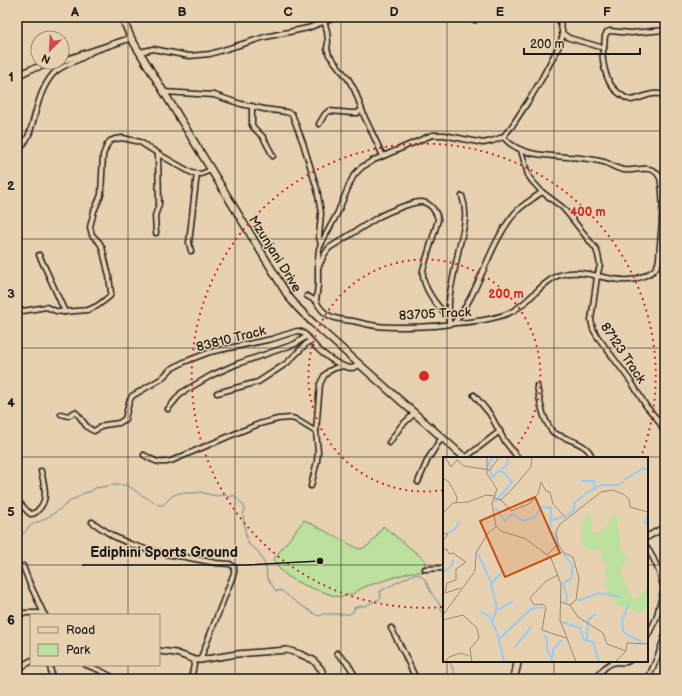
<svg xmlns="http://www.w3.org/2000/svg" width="682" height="696" viewBox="0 0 682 696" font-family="'Balsamiq Sans',sans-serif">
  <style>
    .green { fill: #bbe19c; stroke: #6c7e5c }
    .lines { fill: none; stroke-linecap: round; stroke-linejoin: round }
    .stream { stroke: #66859e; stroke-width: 1 }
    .minor-casing { stroke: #1c1c1c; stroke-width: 7 }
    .tertiary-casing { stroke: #1c1c1c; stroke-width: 8 }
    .secondary-casing { stroke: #1c1c1c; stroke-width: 9 }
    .minor { stroke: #e7d1b0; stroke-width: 4 }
    .tertiary { stroke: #e7d1b0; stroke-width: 5 }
    .secondary { stroke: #e7d1b0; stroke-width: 6 }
    .grid { fill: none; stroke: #1c1c1c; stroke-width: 1; stroke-opacity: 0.55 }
    .ring { fill: none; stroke: #d62828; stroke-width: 2; stroke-dasharray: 2 4 }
    .labels { text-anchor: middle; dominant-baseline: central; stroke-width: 3; stroke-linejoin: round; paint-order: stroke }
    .street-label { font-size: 13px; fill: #1c1c1c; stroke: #e7d1b0 }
    .inset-river { fill: none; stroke: #97cbf4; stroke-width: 2 }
    .inset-road { fill: none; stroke: #968975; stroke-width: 1 }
    .view { fill: #c9500e; fill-opacity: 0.15; stroke: #c9500e; stroke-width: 2 }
    .inset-edge { fill: none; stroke: #1c1c1c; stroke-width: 2 }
    .centre { fill: #d62828; stroke: #e7d1b0; stroke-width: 2 }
    .ring-label { font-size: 12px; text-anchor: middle; font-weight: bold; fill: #d62828; stroke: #e7d1b0; stroke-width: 3; stroke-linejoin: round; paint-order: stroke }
    .leader { fill: none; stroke: #1c1c1c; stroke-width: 1.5 }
    .callout-dot { fill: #1c1c1c; stroke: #e7d1b0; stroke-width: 1.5 }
    .callout-label { font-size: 14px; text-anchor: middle; font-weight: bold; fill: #1c1c1c; stroke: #e7d1b0; stroke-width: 3; stroke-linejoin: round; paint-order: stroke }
    .neatline { fill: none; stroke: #1c1c1c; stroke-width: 1.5 }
    .grid-label { font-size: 13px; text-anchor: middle; font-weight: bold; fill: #1c1c1c }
  </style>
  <rect width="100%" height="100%" fill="#e7d1b0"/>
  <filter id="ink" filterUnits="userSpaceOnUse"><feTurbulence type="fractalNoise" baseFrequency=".025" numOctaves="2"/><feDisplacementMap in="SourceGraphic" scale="8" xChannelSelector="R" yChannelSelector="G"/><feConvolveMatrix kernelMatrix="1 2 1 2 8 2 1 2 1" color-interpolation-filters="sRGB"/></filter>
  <g filter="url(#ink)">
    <path class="green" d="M 304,520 L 359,549 C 371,548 377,535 383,526 L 425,560 L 424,572 L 411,572 L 364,587 L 352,594 L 342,597 L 335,596 C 321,591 296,584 286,575 C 281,571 277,566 273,560 Z"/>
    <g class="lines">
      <g class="stream">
        <path d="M 17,541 L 28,528 L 34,523 L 41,521 L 56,512 L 73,499 L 75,499 L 84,493 L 90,492 L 95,488 L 114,485 L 127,485 L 140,494 L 159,505 L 163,505 L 172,496 L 179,493 L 196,493 L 200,492 L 216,496 L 225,495 L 228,497 L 230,497 L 234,495 L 244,506 L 245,509 L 243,514 L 244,523 L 245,525 L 245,531 L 249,545 L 258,551 L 266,567 L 267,578 L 276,591 L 277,592 L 280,590 C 285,593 288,596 293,600 C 299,604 305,608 312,612 C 315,614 315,615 320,616 L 323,614 L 349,614 L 353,612 L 354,608 L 360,606 L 365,606 L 381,598 L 380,591 L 414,574 C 426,575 426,584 431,592 C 433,597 438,601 440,605 C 441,609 441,611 444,614 L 443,618 L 444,619"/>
        <polyline points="450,661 455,674 455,679"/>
      </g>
      <defs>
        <g id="minor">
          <polyline points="323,17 327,31 328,42 327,48 329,55 349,80 355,91 365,118 383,156"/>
          <polyline points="473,17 475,20"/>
          <polyline points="125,24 128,17"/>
          <polyline points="562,33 569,38 604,48 605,36 607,32 610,31 631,33 665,30"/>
          <path d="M 604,48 C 600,57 606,77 611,85 C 615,91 624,98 631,100 C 645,98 649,91 665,95"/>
          <polyline points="140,52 153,49 189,56 210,54 265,37 308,28 336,17"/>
          <polyline points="164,92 214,95 241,104 264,109 286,112 292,114 303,143 317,189 321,213 319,237 321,245"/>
          <polyline points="252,106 252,125 254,128 263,137 273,156"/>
          <polyline points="319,124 325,114 329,111 352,113 357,113 362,110"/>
          <polyline points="521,150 528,175 532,181 542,192"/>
          <path d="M 17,153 C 22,147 27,140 30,132 C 36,113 39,90 53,74 C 63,63 80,62 91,52"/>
          <polyline points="156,233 155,216 159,204 158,154"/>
          <polyline points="191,251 189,243 194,198 197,174"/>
          <polyline points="39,255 47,272 65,312"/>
          <path d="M 319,266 L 324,255 L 329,248 L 380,216 C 388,212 414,201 422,202 C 431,203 437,213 438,220 L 423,270 C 421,285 437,308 449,316"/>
          <path d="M 307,296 L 316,301 C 319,307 323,313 330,316 C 337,320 346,320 353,321 C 361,323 369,325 377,326 C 395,328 414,327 432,326 C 440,326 448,324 456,323 C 474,322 492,320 509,313 C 528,305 539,284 557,276 C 580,266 606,282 629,280 C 635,280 641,277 646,275 C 654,271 658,268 659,259 C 660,237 664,215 662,193 C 662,188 661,182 660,178 C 653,162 636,172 624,170 C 618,169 612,166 607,163 C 601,161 595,160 589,159 C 561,154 524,161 503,137"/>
          <polyline points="316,301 318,285 318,259 319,249 323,240 337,214 351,181 354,175 362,167 374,160 432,135 444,135 483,143 492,141 503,137 512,126 531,97 541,80 559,46 563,35 559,17"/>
          <polyline points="17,312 46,307 56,311 63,312 88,310 97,306 105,300 110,296 111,293 109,276 102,247 99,242 92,235 90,227 94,211 101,195 103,155 107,145 110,141 115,139 123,138 140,142 162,156 192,173 201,174 211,170"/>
          <path d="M 454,323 C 481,290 488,245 515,213 C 523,204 533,199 542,192 L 562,207 L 569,215 L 596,249 L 598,255 L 600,265 L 597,277 L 591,320 L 593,329 L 597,336 L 632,383 L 646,406 L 658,420 L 662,427 L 665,437"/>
          <path d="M 449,324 C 449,314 448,303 450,293 C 453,278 456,263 459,248 C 463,229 469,216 462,196"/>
          <path d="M 537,386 C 540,401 542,418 552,431 C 554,434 559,435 563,437 C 573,441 590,446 592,458"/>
          <polyline points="217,393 258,382 287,363 310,340"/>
          <polyline points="474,395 490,414 504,440 518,458"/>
          <polyline points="168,409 181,393 212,375 237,364 295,344 307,336"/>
          <path d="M 61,414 L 68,416 L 75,412 C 83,418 84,428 94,431 L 104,425 L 119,423 L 125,419 L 129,402 L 132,396 L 161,379 L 171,369 L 184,362 L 210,352 L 272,339 L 297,331 C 306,331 311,343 318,349 C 324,355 342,368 351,368 C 354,368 357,366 359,364"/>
          <polyline points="389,443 401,426 415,413"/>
          <path d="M 144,455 C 154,461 159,464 171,461 L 239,432 L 259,424 L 278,419 L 291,418 L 295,419 L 313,430 L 316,431"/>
          <polyline points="465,458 500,431"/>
          <polyline points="418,482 428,459 442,437"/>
          <polyline points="311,486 317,461 318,452 316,431 320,384 324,376 329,371 335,368 343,366"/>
          <path d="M 17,500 L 28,512 L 31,514 C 35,514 36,512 39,509 C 49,499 44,484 41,471"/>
          <polyline points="92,522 113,536 130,544 148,550 165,554 185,557 216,563 230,564 234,567 234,573 200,660"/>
          <path d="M 647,548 C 657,562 662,579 665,596"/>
          <polyline points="23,566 29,582 44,614"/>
          <polyline points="425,569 444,568"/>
          <polyline points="17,613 42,613 45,615"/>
          <polyline points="391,628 404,653 416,679"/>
          <polyline points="647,637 656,619 663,592"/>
          <polyline points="337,653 348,664 357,679"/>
          <polyline points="50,665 52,679"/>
          <polyline points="86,665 99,670 116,679"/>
          <polyline points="191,679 195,660"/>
          <path d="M 595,679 C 600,672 607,663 616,662 C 621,662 624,664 629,661"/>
          <polyline points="648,679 659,653 665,635"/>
        </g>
        <g id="tertiary">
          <polyline points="62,61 131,38"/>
          <polyline points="17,76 31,69 58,62"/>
          <polyline points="647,537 665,527"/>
          <polyline points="159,651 176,653 195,660 200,660 237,654 287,650 300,654 313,660 321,669 325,679"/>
          <polyline points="17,669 31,661"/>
        </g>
        <g id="secondary">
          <polyline points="122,17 131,38 288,296 298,308 313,323 465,458"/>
          <polyline points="514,679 518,661"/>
        </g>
      </defs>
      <use href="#minor" class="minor-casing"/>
      <use href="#tertiary" class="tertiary-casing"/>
      <use href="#secondary" class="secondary-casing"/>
      <use href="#minor" class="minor"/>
      <use href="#tertiary" class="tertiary"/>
      <use href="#secondary" class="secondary"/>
    </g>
  </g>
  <path class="grid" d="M 128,17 L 128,615M 235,17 L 235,679M 341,17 L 341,679M 447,17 L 447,458M 554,17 L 554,458M 17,131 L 665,131M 17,239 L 665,239M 17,348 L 665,348M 17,457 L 665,457M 17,565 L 444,565M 647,565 L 665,565M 447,661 L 447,679M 554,661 L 554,679M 128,665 L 128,679"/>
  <g class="ring">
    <path d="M443 490A116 116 0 1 1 507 457"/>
    <path d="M442 607A232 232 0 1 1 641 457"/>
  </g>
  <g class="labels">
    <g class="street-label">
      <text transform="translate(275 254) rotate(58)">Mzunjani Drive</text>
      <text transform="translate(435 314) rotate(-3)">83705 Track</text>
      <text transform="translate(231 339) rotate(-14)">83810 Track</text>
      <text transform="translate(623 353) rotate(56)">87123 Track</text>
    </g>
  </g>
  <g transform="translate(443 457)">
    <rect width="205" height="205" fill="#e7d1b0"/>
    <path d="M 144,56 L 150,66 L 148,74 L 152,76 L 160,74 L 171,57 L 179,62 L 175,63 L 174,68 L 177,78 L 177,91 L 185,102 L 181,105 L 177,115 L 190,142 L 193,142 L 205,130 L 205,149 L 198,156 L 173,147 L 170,140 L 163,136 L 165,133 L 161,129 L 164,120 L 161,113 L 165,109 L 158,103 L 160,95 L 157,97 L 156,92 L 153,91 L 146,93 L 138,85 L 139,67 Z" fill="#bbe19c"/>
    <path class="inset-river" d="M 47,11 L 46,5 L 51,0M 58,12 L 64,8 L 65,0M 46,13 L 50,20 L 55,14 L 60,15 L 69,25 L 52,45M 194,15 L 200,11 L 205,13M 181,23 L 194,15M 138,24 L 151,24 L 152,32M 52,51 L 62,64 L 69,57 L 80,64 L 92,60 L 99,50 L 108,51 L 107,74 L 111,76 L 116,91M 205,57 L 202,65 L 205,68M 123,59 L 131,53 L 131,46 L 145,35 L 158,28 L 175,28 L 181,24M 108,63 L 120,60M 5,76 L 12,72 L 16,65M 119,95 L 130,109 L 128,122 L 120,126 L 124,140 L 123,145M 35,97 L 48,125M 0,115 L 9,109 L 10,103M 134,144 L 156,136 L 178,140M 55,153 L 70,144M 38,155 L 46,159 L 54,175M 49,165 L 54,151 L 48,127 L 60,114M 119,165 L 137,171 L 141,183 L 150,185 L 156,205M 54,176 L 61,204M 101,178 L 104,182 L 104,192 L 108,200M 184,178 L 180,174 L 179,164 L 186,146M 184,178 L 199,185M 55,183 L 88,152 L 100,150M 144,183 L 145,163 L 153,157M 71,191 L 88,170M 108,205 L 111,191 L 119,183"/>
    <path class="inset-road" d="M 2,0 L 8,10 L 14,3 L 21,9 L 47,13 L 56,0M 44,0 L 44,17 L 54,32 L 49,47 L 53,69 L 58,74 L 83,82 L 108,101 L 118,127 L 117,163 L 133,205M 0,21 L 6,25 L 14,40 L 13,45M 51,41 L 58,43 L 71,30 L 88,10 L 89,0M 58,43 L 68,54 L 86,47 L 95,37 L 98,25 L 103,34 L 107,35 L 110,47 L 123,61M 0,56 L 10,46 L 25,45 L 43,38 L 51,39M 0,76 L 5,77 L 0,84M 115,87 L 120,95 L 130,100 L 136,121 L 133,143 L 127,148M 0,92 L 4,92 L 6,97 L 10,96 L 23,105 L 13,112 L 13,123 L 4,126 L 2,136M 105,97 L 115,87 L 113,75 L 116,68 L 158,35 L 169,33 L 180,37 L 186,42 L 187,50 L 205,55M 115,118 L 103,124 L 87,141 L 91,148 L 100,147 L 103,150 L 99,173 L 123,181M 2,136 L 18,131M 118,145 L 127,148 L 135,160 L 160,176 L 164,187 L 183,194M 0,158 L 32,114 L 33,96 L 45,76 L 53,70M 0,163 L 20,158 L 34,171 L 36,181 L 27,192 L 29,205M 183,194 L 184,186 L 205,187M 2,205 L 6,200 L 18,196 L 26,199M 172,205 L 183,194"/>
    <path class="view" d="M 92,40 L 117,96 L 62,120 L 37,64 Z"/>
    <rect width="205" height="205" class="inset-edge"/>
  </g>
  <circle cx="424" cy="376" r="6" class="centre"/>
  <g class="ring-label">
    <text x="588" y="216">400 m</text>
    <text x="506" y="298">200 m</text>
  </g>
  <path class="leader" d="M320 561L246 565H82"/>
  <circle class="callout-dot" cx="320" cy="561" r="4"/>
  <g class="callout-label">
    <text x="164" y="557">Ediphini Sports Ground</text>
  </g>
  <rect width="682" height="696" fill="none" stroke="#e7d1b0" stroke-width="44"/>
  <rect x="30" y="614" width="130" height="52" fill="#e7d1b0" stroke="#968975"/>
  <rect x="38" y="627" width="20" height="6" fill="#e7d1b0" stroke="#968975"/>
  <text x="66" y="634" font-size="12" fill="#1c1c1c">Road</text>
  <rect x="38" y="644" width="20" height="12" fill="#bbe19c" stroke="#968975"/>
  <text x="66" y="654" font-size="12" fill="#1c1c1c">Park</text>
  <g transform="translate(50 50) rotate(204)"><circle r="19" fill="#e7d1b0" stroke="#968975"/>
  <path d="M0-3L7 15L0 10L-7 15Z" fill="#d1495b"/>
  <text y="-6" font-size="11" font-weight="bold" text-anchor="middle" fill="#1c1c1c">N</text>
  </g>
  <path d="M524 48v6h116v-6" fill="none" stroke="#1c1c1c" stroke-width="2"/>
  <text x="530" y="48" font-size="12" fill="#1c1c1c" stroke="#e7d1b0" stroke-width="3" paint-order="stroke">200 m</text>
  <rect x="22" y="22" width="638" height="652" class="neatline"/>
  <g class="grid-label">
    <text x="75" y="16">A</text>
    <text x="182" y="16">B</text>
    <text x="288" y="16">C</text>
    <text x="394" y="16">D</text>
    <text x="500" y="16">E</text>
    <text x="607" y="16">F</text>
    <text x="11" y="81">1</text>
    <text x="11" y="190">2</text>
    <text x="11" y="298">3</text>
    <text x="11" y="407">4</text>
    <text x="11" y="516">5</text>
    <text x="11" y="624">6</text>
  </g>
</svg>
